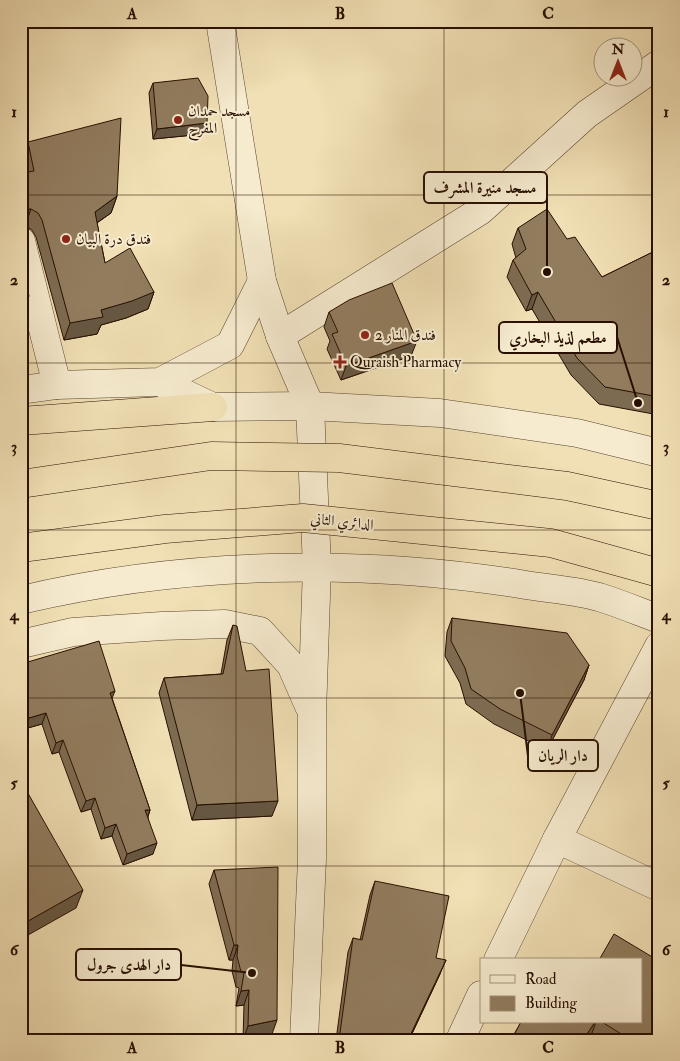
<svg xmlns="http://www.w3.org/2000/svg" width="680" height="1061" viewBox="0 0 680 1061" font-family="'IM FELL Double Pica',Amiri,serif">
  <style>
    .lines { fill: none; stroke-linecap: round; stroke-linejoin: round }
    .minor-casing { stroke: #5a432d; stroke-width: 29 }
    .highway-casing { stroke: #280f00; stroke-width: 29 }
    .minor { stroke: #f6ebcf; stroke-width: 28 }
    .highway { stroke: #f1e0b5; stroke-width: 28 }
    .highway-bridge-casing { stroke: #280f00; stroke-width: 29; stroke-linecap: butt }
    .highway-bridge { stroke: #f1e0b5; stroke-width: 28 }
    .wall { fill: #7d6b51; stroke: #280f00 }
    .shaded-wall { fill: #665742; stroke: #280f00 }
    .building { fill: #917c5e; stroke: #280f00 }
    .grid { fill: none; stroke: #280f00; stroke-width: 1; stroke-opacity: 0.55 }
    .poi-dot { fill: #8f2418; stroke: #f6ebcf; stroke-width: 2 }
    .labels { text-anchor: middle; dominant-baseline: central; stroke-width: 4; stroke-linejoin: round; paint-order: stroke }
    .poi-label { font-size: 15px; fill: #280f00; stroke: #f6ebcf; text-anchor: start }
    .street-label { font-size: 15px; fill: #280f00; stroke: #f6ebcf }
    .leader { fill: none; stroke: #280f00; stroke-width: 2 }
    .callout-dot { fill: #280f00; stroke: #f6ebcf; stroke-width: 2 }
    .callout { fill: #f6ebcf; stroke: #280f00; stroke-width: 2 }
    .callout-label { font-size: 16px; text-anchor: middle; font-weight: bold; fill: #280f00 }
    .neatline { fill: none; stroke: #280f00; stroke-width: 2 }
    .grid-label { font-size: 16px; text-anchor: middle; font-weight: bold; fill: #280f00 }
  </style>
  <rect width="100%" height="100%" fill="#f1e0b5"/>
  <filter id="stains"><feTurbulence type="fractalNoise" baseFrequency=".004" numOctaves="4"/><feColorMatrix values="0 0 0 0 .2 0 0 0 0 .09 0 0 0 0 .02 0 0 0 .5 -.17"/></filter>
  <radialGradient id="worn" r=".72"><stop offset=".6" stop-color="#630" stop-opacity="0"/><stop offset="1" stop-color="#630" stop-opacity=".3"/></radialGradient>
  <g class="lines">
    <defs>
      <g id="minor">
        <polyline points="220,21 262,281 280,336 310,406 317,567 312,713 312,859 304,1040"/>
        <polyline points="21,241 57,385"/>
        <polyline points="280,336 480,211 587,114 659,64"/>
        <polyline points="160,382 213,407 310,406 440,413 577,433 659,453"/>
        <polyline points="21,390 57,385 160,382 230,345 262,281"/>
        <path d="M 21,600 C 181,562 358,558 520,584 C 547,589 576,590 602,598 C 621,604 640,612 659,619"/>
        <polyline points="21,644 73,632 162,626 225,624 260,631 291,665 309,706"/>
        <polyline points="557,839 659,887"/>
        <polyline points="498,960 557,839 659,646"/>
        <polyline points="460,1040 481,995"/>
      </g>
      <polyline id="highway" points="21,421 213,407"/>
    </defs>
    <use href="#minor" class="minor-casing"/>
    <use href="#highway" class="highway-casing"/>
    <use href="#minor" class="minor"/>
    <use href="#highway" class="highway"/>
    <defs>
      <g id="highway-bridge">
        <polyline points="21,484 211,456 339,458 567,486 659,506"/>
        <polyline points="21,548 165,529 303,518 551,543 659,573"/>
      </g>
    </defs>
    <use href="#highway-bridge" class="highway-bridge-casing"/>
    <use href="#highway-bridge" class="highway-bridge"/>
  </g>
  <g class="wall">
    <polygon points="153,83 204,134 153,139 149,93"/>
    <polygon points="28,142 117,196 111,213 97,223 105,263 154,292 148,309 126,318 101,325 97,334 64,340 36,237 32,230 25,226 25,172 22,158"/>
    <polygon points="518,228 567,239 602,277 659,249 659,415 599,404 571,375 532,309 526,311 507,277 513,260 516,258 512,244"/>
    <polygon points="329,312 411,356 341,380 327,349 330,341 324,327"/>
    <polygon points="452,618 589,665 584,680 547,750 494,724 466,704 460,683 445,656 447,632"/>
    <polygon points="233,625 272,816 192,820 159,693 164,678 221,674 227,640"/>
    <polygon points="21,664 112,698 150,810 148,817 153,854 123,865 112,836 101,839 91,809 81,812 59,752 52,754 42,724 24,729 21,719"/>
    <polygon points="214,870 272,1034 247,1040 243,1040 244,1005 236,1006 239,988 236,987 232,971 233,960 229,960 209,884"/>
    <polygon points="375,881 436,958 440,974 409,1040 336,1040 348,952 353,938 360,940 370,895"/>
    <polygon points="521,1022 641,1022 659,1040 603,1040 592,1033 588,1040 511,1040"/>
  </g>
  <g class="shaded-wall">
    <polygon points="207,123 204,134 153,139 157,129"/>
    <polygon points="117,196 111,213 89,228 95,212"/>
    <polygon points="24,209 31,209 25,226 21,226 21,210"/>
    <polygon points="154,292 148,309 126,318 101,325 97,334 64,340 70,323 101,310"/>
    <polygon points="538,292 532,309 526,311 532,295"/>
    <polygon points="29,296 23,313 21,313 21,297"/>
    <polygon points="417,341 411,356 341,380 346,366"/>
    <polygon points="589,665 584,680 547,750 552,735"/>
    <polygon points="115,691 110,703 110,693"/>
    <polygon points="46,713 42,724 24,729 29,718"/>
    <polygon points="63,740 59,752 52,754 56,743"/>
    <polygon points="95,798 91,809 81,812 86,801"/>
    <polygon points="278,801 272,816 192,820 197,805"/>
    <polygon points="145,810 150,810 146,822"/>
    <polygon points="116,824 112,836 101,839 105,828"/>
    <polygon points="157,843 153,854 123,865 127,854"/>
    <polygon points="83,890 76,908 21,939 21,925"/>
    <polygon points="234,945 238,945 233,960 229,960"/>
    <polygon points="446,960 440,974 409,1040 408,1040"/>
    <polygon points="249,990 244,1005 236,1006 241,991"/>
    <polygon points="277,1020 272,1034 247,1040 243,1040 248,1026"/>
    <polygon points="595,1022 596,1022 592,1033 588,1040 583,1040"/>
  </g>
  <g class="building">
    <polygon points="198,78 208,96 207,123 157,129 153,83"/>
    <polygon points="121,118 117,196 95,212 105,263 130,248 154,292 132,301 101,310 103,317 70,323 42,220 38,213 31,209 24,209 21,210 21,173 34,171 28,142"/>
    <polygon points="547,209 567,239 575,237 602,277 659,249 659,397 605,387 577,358 538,292 532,295 513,260 526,249 518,228"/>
    <polygon points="21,265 29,296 21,297"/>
    <polygon points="392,283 417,341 346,366 332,334 338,332 329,312 349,300"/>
    <polygon points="452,618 567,633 589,665 552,735 500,709 471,689 465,668 451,641"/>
    <polygon points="233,625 237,626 246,671 269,669 278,801 197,805 164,678 223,674"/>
    <polygon points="99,641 115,691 110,693 150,810 145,810 157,843 127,854 116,824 105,828 95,798 86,801 63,740 56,743 46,713 29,718 21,694 21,664"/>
    <polygon points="21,781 83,890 21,925"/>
    <polygon points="278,867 277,1020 248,1026 249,990 241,991 244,973 241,972 237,956 238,945 234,945 214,870"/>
    <polygon points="375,881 449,896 436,958 446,960 408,1040 339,1040 353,938 362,940"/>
    <polygon points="614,934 659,961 659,1040 631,1040 602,1022 641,1022 641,960 599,960"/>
    <polygon points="521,1022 595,1022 583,1040 511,1040"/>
  </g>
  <path class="grid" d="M 236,21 L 236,1040M 444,21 L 444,1040M 21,195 L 659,195M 21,363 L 659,363M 21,530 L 659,530M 21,698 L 659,698M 21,866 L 659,866"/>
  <g class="poi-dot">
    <circle cx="178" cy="120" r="5"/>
    <circle cx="66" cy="239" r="5"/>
    <circle cx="365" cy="335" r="5"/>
    <path d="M337.5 354.5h5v5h5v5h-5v5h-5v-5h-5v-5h5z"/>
  </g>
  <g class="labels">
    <g class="poi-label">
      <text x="188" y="111">مسجد حمدان<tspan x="188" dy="17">المفرح</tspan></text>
      <text x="76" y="239">فندق درة البيان</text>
      <text x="375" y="335">فندق المنار 2</text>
      <text x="350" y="362">Quraish Pharmacy</text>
    </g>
    <g class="street-label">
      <text transform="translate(342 522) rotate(6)">الدائري الثاني</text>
    </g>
  </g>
  <path class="leader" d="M547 272L547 187M638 403L617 337M520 693L528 756M252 973L181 965"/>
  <g class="callout-dot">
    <circle cx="547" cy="272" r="5"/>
    <circle cx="638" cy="403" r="5"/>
    <circle cx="520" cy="693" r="5"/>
    <circle cx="252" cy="973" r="5"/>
  </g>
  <g class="callout">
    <rect x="424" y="172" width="123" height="31" rx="5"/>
    <rect x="499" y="322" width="118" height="31" rx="5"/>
    <rect x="528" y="740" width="70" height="31" rx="5"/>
    <rect x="76" y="949" width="105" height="31" rx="5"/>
  </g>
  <g class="callout-label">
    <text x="485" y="193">مسجد منيرة المشرف</text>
    <text x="558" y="343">مطعم لذيذ البخاري</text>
    <text x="563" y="761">دار الريان</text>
    <text x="129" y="970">دار الهدى جرول</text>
  </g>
  <rect width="680" height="1061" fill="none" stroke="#f1e0b5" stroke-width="55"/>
  <rect x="480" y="958" width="162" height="65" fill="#f6ebcf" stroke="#a4937c"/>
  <rect x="490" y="975" width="25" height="8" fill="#f6ebcf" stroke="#a4937c"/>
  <text x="525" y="984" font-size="15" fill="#280f00">Road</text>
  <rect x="490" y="996" width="25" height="15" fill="#917c5e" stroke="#a4937c"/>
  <text x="525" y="1008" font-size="15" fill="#280f00">Building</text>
  <g transform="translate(618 62)"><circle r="24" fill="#f6ebcf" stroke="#a4937c"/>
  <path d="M0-4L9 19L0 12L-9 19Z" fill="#8f2418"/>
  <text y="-8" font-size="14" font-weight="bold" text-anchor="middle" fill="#280f00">N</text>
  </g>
  <rect x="28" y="28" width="624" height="1006" class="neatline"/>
  <g class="grid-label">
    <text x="132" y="19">A</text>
    <text x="340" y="19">B</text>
    <text x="548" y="19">C</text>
    <text x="14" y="117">1</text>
    <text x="666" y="117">1</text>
    <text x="14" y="285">2</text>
    <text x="666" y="285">2</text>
    <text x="14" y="452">3</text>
    <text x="666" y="452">3</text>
    <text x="14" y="620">4</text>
    <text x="666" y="620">4</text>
    <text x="14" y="788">5</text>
    <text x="666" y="788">5</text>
    <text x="14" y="955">6</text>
    <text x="666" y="955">6</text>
    <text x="132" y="1053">A</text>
    <text x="340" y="1053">B</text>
    <text x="548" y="1053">C</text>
  </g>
  <rect width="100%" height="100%" filter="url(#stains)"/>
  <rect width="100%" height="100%" fill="url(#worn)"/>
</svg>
